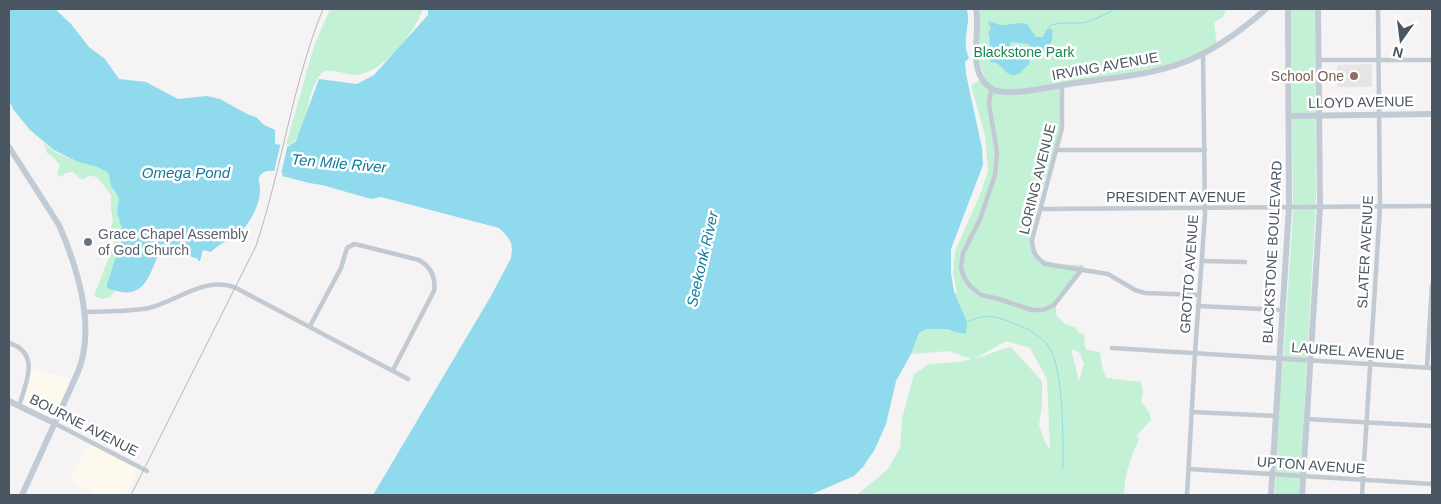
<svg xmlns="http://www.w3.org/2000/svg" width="1441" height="504" viewBox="0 0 1441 504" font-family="Helvetica,sans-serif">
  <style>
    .commercial { fill: #fdf9ef }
    .education { fill: #e6e4e5 }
    .green { fill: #c3f1d5; fill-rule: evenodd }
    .water { fill: #90daee; fill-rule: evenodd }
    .pier { fill: #f5f3f3 }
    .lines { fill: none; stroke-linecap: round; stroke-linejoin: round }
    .stream { stroke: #90daee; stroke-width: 1 }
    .street { stroke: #c1cad2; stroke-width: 4.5 }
    .secondary { stroke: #c1cbd6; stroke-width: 6 }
    .rail { stroke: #b5b8bd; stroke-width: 1 }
    .education-dot { fill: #8d6e63; stroke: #fff; stroke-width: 2 }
    .worship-dot { fill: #6b7280; stroke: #fff; stroke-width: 2 }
    .labels { text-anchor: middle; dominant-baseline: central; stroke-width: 5; stroke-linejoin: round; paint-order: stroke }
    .park-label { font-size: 14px; fill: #17864f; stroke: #fff }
    .street-label { font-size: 14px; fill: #4a5661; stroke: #fff }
    .education-label { font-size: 14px; fill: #785e54; stroke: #fff; text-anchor: end }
    .worship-label { font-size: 14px; fill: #5b616d; stroke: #fff; text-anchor: start }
    .water-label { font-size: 15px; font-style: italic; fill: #0c7c9b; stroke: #fff }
  </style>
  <rect width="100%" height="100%" fill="#f5f3f3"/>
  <g class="commercial">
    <polygon points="33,368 55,375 66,376 71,381 55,421 17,403"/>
    <polygon points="91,440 140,466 125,495 97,495 69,480"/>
  </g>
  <polygon class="education" points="1372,64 1372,87 1337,87 1337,65"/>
  <g class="green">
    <path d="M 330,9 L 423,9 C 414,33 383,74 355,75 C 345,75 331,67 321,73 C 318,79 314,84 312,91 C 306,108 305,133 290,145 L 286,145 L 314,46 Z"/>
    <path d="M 980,9 L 1227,9 L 1222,18 L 1214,22 L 1217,45 L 1165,68 L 1062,85 C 1064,98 1065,110 1062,123 C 1058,145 1023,238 1033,252 C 1041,264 1070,265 1083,265 L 1083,269 L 1056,304 L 1056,315 L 1065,324 L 1076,328 L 1078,332 L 1084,335 L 1085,347 L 1087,350 L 1100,352 L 1102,366 L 1106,378 L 1141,382 L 1143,392 L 1141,401 L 1150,414 L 1151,420 L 1136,436 L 1139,439 C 1131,457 1124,475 1124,495 L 857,495 L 888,469 L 900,448 L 902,419 L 914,374 L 929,364 L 960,362 L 971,359 L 949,351 L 911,354 L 919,333 L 951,274 L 954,292 L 957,293 L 953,274 L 955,251 L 980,195 L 988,171 L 985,136 L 971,86 L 984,77 L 979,60 ZM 1006,341 L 1030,348 L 1047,379 L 1050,450 L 1045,442 L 1039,425 L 1042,405 L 1042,381 L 1011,347 C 998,349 988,356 976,358 ZM 1071,349 L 1079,352 L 1084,364 L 1079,381 Z"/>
    <polygon points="1291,9 1315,9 1316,202 1299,495 1275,495 1278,416 1284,349 1293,214"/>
    <polygon points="44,143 55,152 78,162 97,167 107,172 109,175 113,190 119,198 117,213 122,228 121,241 107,284 111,290 115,291 110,297 103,299 94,296 114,244 116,229 112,230 111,228 113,221 111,210 111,195 98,178 93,176 89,176 82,180 73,172 66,173 61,177 57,175 60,165 53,157 47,153"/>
  </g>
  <g class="water">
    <path d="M 9,9 L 55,9 L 71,24 L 89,47 L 105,59 L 119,79 L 146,82 L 178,99 L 207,96 L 220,99 L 249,115 L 256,117 L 264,125 L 275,130 L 275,144 L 289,146 L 296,141 L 319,79 L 357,84 L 374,75 L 428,15 L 428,9 L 966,9 C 973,19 960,40 969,58 L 965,62 L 966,74 L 982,148 L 983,165 L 951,249 L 951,274 L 954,292 L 967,322 L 966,334 L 955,332 L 948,329 L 926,329 L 919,333 L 911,354 L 896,381 L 886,424 L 875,449 L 863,467 L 854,476 L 810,495 L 373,495 L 491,296 L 511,258 L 512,249 L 511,243 L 507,236 L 499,228 L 381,197 L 371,199 L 322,185 L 309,183 L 282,176 L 283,173 C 274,171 265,168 259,177 C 258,181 260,184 260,188 C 261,204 249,225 238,234 C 229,240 219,244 211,252 L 203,250 L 200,261 L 198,261 L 198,259 C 187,255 170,248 159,254 C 150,272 146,296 121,292 C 115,290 111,291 107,287 L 107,284 L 121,241 L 122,228 L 117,213 L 119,198 L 111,186 L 109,175 L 107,172 L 97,167 L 78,162 L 54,150 L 30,130 L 13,109 L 9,100 Z"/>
    <path d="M 988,21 C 994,22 999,26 1005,25 C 1014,24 1018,22 1027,24 L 1036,37 L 1043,37 L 1047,29 L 1052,29 C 1055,50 1043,49 1030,59 L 1029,64 C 1026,67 1023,70 1020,73 C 1006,82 1003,61 991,62 C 987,52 992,41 988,32 L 991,29 ZM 1011,42 L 1029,44 L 1029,47 L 1020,53 L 1010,53 L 1008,50 Z"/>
  </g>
  <polygon class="pier" points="281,142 288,144 281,174 274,172"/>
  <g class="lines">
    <g class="stream">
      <path d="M 1049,29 L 1050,26 C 1060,21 1070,24 1082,23 C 1094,21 1105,14 1115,9"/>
      <path d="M 967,322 C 986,313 996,316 1015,324 C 1027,328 1042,336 1049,347 C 1064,370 1063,441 1063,469"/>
    </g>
    <g class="street">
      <polyline points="1318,60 1432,60"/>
      <path d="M 1062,85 L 1062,128 L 1032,240 C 1033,253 1035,256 1045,264 L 1108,274 L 1135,290 L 1145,293 L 1199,295"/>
      <polyline points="991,89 989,104 997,152 995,175 980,219 963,253 961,268 964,277 970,286 981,295 999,299 1032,310 1043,310 1054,305 1082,269"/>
      <polyline points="1057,150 1205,150"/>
      <polyline points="1041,209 1432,206"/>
      <polyline points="1203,261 1245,262"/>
      <polyline points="1198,306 1282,310"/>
      <path d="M 84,312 C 105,311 128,312 149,308 C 178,301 206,275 236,288 L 408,379"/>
      <path d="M 310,326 L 341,268 L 347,248 L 354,244 L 359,245 L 419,260 C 431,267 436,277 434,291 L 393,370"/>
      <path d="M 9,343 C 41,353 26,383 19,406"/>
      <polyline points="1112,348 1432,368"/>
      <polyline points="1427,367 1432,285"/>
      <polyline points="1192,412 1276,416"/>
      <polyline points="1306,419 1432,426"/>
      <polyline points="54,423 147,471"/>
      <polyline points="1189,469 1432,484"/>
      <polyline points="1187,495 1195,353 1205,215 1203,53"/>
      <polyline points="1362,495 1380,207 1378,9"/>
    </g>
    <g class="secondary">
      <path d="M 976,9 C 981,31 968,64 985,83 C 988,86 992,90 997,91 C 1016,95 1049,87 1069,84 C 1108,78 1150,76 1187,61 C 1217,49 1242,30 1266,9"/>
      <polyline points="1289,116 1432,114"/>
      <path d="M 9,147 L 59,225 C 78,269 96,327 78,372 L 22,495"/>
      <polyline points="9,401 54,423"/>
      <polyline points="1271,495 1289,207 1288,9"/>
      <polyline points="1302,495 1320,207 1318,9"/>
    </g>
    <path class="rail" d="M 131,495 L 256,246 C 282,168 292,85 323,9"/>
  </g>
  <circle class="education-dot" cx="1354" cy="76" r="5"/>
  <circle class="worship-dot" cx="88" cy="242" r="5"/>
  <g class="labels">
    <g class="park-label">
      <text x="1024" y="52">Blackstone Park</text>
    </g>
    <g class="street-label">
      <text transform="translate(1105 66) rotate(-10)">IRVING AVENUE</text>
      <text transform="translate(1361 102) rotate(-1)">LLOYD AVENUE</text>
      <text transform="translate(1037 179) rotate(-76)">LORING AVENUE</text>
      <text x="1176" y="197">PRESIDENT AVENUE</text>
      <text transform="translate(1272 252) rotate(-87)">BLACKSTONE BOULEVARD</text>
      <text transform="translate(1365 252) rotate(-87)">SLATER AVENUE</text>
      <text transform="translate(1189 274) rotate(-86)">GROTTO AVENUE</text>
      <text transform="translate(1348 351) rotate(4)">LAUREL AVENUE</text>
      <text transform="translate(84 425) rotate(27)">BOURNE AVENUE</text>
      <text transform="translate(1311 465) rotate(4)">UPTON AVENUE</text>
    </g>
    <g class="education-label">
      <text x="1344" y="76">School One</text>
    </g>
    <g class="worship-label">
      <text x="98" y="234">Grace Chapel Assembly<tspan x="98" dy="16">of God Church</tspan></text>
    </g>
    <g class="water-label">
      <text transform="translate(339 163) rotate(5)">Ten Mile River</text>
      <text x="186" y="172">Omega Pond</text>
      <text transform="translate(702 259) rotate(-77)">Seekonk River</text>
    </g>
  </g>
  <rect width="1441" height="504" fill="none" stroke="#4a5661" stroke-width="20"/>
  <g transform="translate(1401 40) rotate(194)" stroke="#ffffff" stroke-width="4" paint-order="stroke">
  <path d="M0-4L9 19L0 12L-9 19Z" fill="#4a5661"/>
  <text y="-8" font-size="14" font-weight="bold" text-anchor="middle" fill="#4a5661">N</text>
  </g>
</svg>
